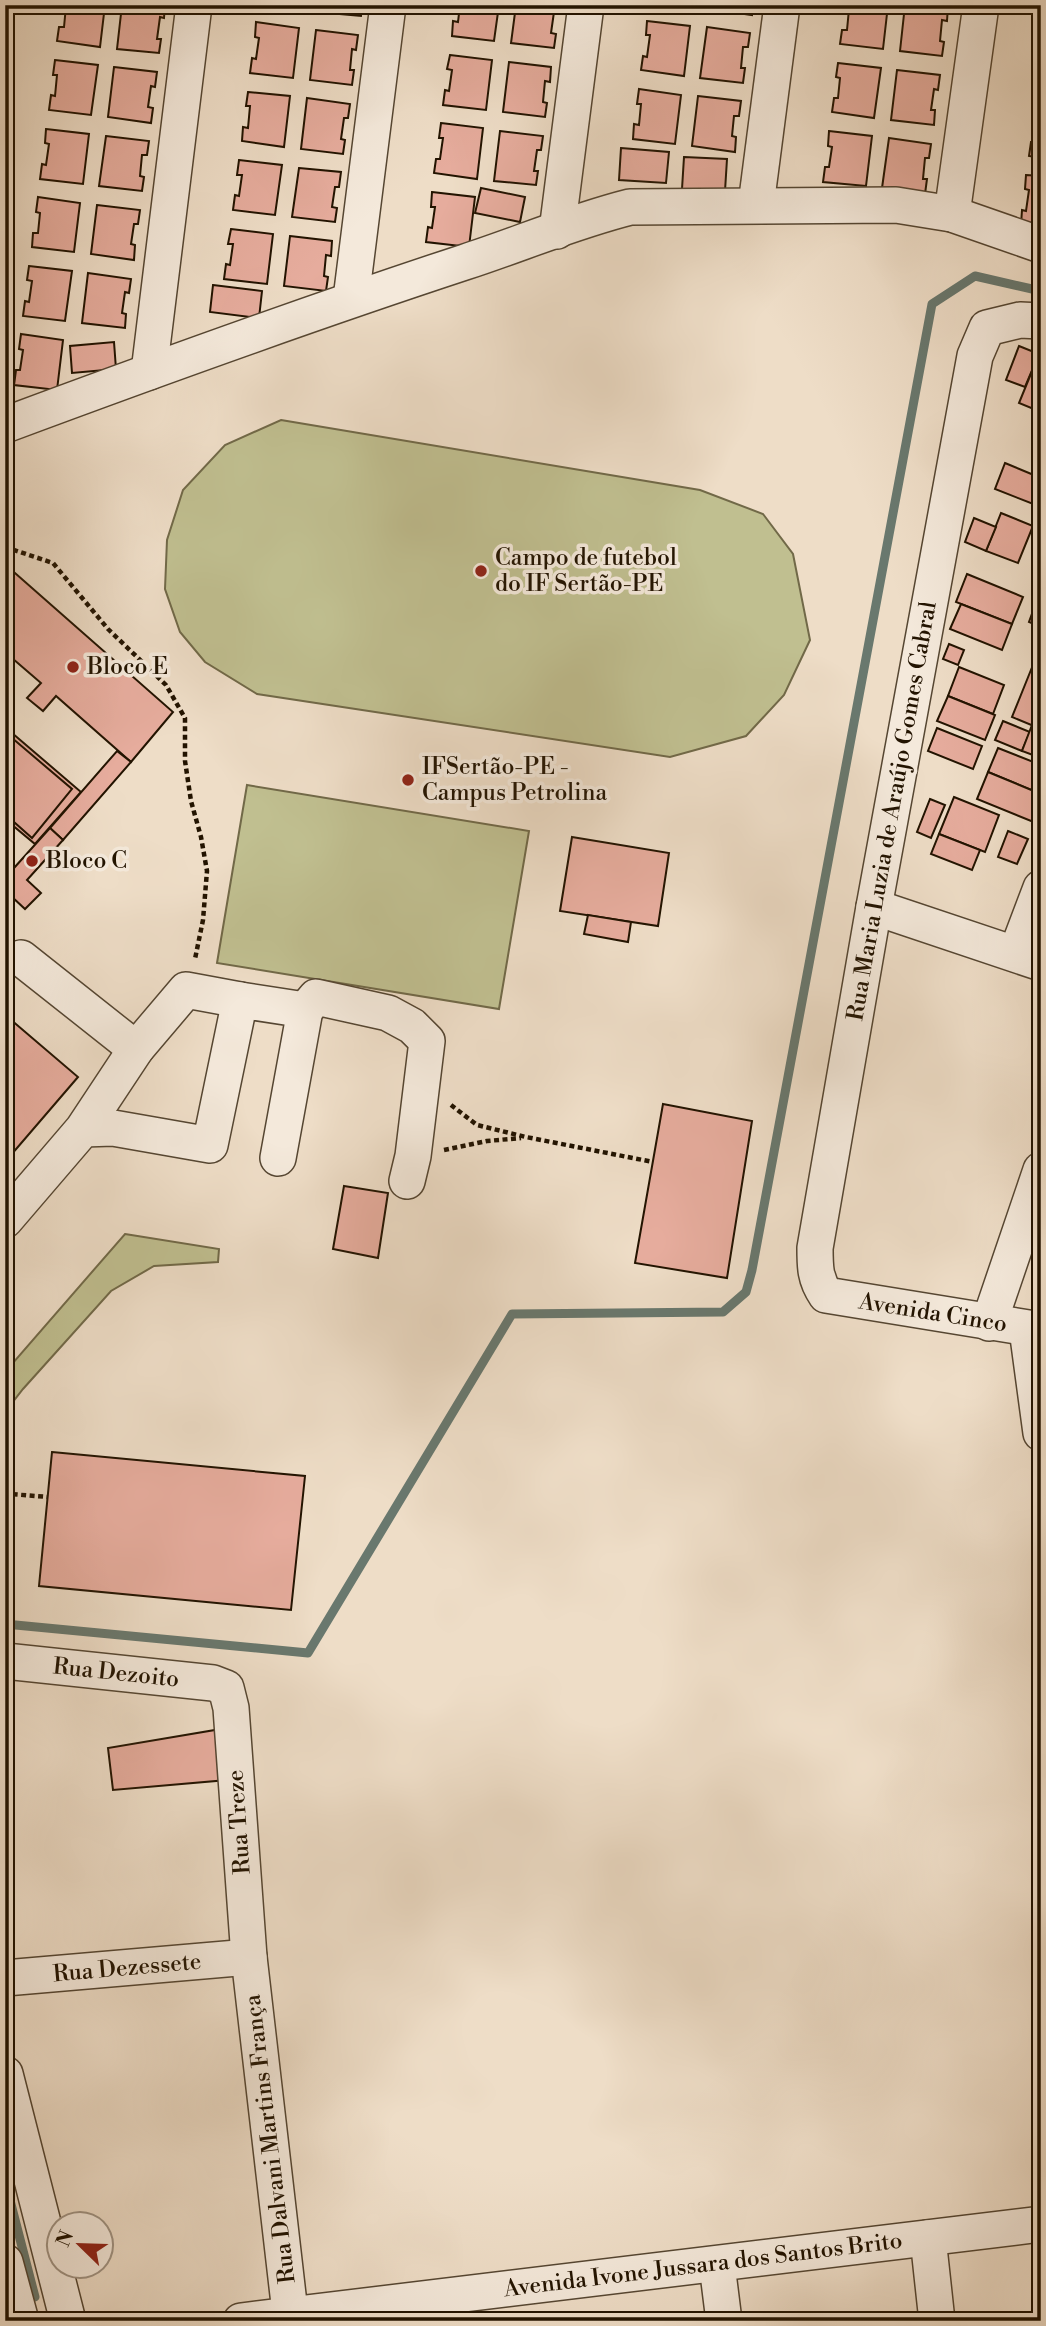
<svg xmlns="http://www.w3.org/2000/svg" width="1046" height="2326" viewBox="0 0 1046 2326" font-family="'Libre Bodoni',serif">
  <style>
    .green { fill: #c0bf90; stroke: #716948; stroke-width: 2 }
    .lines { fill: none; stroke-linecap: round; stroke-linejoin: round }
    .stream { stroke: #69786e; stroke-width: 9 }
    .building { fill: #e6ac9d; stroke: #221300; stroke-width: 2 }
    .minor-casing { stroke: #554632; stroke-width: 38 }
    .path { stroke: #221300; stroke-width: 4.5; stroke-dasharray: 5 3.5; stroke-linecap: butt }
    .minor { stroke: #f4e9db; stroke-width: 35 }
    .poi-dot { fill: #8f2418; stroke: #f4e9db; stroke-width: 2.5 }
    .labels { text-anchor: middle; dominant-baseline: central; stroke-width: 7; stroke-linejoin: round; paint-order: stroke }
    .poi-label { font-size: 23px; fill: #221300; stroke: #f4e9db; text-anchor: start }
    .street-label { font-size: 23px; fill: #221300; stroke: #f4e9db }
  </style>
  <rect width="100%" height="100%" fill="#eeddc7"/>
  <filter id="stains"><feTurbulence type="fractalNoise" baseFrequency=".00286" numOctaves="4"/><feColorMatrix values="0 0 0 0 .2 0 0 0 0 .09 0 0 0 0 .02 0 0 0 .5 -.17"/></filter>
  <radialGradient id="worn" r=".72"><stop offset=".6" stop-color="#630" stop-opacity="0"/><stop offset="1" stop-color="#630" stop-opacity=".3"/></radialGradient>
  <g class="green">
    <polygon points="281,420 700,490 763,514 793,554 810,640 784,695 746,736 670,757 257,694 205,662 180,632 165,589 167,540 183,490 225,445"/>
    <polygon points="247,785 529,831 499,1009 217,963"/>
    <polygon points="125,1234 219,1249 218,1262 154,1266 111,1291 23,1389 5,1412 5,1372"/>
  </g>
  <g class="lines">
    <g class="stream">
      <polyline points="5,1624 308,1653 512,1314 723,1312 746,1292 752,1270 932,304 975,276 1041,291"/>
      <polyline points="5,2181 35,2297"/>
    </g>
  </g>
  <g class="building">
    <polygon points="105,5 100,47 57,41 59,27 64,27 66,6 62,5"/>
    <polygon points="122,5 165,5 164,18 160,17 157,39 161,39 159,53 117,49"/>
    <polygon points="268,5 302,5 301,9"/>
    <polygon points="319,5 362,5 361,16 318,12"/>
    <polygon points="460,5 499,5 494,41 452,36 453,21 458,22"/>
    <polygon points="516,5 559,5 558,13 554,12 551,33 556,34 554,48 511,43"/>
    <polygon points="709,5 753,5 752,15 709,9"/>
    <polygon points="845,5 888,5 883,49 840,44 842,30 847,30 849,9 845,9"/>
    <polygon points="905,5 948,6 947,21 942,20 940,41 944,42 942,56 900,51"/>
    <polygon points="647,21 690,26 684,76 641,70 643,56 647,57 650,35 646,35"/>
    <polygon points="256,22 299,28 293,78 250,73 252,58 256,59 259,38 255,37"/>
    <polygon points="707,27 750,33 748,47 743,47 741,68 745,68 743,83 700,78"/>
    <polygon points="316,30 358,35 356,50 352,49 350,70 354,70 352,85 310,80"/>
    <polygon points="450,55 492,60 486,110 443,105 445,90 449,91 452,70 447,69"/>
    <polygon points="55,60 98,65 91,115 49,110 51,95 55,96 57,75 53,75"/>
    <polygon points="509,62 551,67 550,82 545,81 543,102 547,103 545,117 503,112"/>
    <polygon points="838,63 881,68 874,118 832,112 834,98 838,98 840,78 836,77"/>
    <polygon points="114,67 157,72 155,87 151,86 148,107 153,108 151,123 108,117"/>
    <polygon points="897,70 940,75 938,90 934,89 931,110 935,110 934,125 891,120"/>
    <polygon points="639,89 681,95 675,144 633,139 634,124 639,125 641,104 637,104"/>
    <polygon points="248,92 290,96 284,147 242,141 243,127 248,128 250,106 246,106"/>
    <polygon points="698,96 741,101 739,116 734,116 732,136 736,137 735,152 692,146"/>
    <polygon points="307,98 350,104 348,118 344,118 341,139 345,140 343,154 301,149"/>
    <polygon points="1035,106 1041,107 1041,158 1029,156 1031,142 1035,142 1038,121 1033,121"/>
    <polygon points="441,123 483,128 477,179 434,173 436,159 440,159 443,138 439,138"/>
    <polygon points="46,129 89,134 83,184 40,179 42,164 46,165 49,144 45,143"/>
    <polygon points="500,131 543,136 541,150 537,150 534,171 538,171 536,185 494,181"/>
    <polygon points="829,131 872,136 866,186 823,182 825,167 829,167 832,147 828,146"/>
    <polygon points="106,136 149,141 147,155 142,155 140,176 144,177 142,191 99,186"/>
    <polygon points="889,138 931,144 929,158 925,158 923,179 927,179 925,194 882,188"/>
    <polygon points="621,148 669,152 666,183 619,180"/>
    <polygon points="684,157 727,159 725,191 682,189"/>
    <polygon points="239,160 282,165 275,215 233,210 235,195 239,196 242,175 237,175"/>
    <polygon points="299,168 341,172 339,187 335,187 332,207 337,208 335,222 292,217"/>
    <polygon points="1026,175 1041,176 1041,227 1021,225 1022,210 1026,211 1029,190 1025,189"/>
    <polygon points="481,188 525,197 520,222 475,213"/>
    <polygon points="432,192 475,197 469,247 426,242 428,227 432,228 435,207 431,207"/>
    <polygon points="38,197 80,203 74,252 32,247 33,233 38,233 40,213 36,212"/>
    <polygon points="97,205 140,210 138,224 134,224 131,244 135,245 134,260 91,254"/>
    <polygon points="231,229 273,234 267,284 224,279 226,264 230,265 233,244 228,244"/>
    <polygon points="290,236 332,241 331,256 326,255 324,276 328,277 326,291 284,286"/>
    <polygon points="29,266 72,271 65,321 23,316 25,301 29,302 32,281 27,280"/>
    <polygon points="88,273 131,279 129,293 125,292 122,313 126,314 125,328 82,323"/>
    <polygon points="213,285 262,291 259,318 210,312"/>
    <polygon points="21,334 63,340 57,390 14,385 16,370 20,370 23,350 19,349"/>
    <polygon points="114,342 116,369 72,373 70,346"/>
    <polygon points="1019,346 1039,354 1025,387 1006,380"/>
    <polygon points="1039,354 1041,355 1041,412 1019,403"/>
    <polygon points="1005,463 1041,478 1041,507 995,489"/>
    <polygon points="1001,513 1033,526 1018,563 986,551"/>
    <polygon points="974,518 996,527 986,551 965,542"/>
    <polygon points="7,566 173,712 131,762 56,696 43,711 27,698 41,683 5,652"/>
    <polygon points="967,574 1023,597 1012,624 956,602"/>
    <polygon points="1037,600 1041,601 1041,627 1029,622"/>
    <polygon points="961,604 1012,624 1002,650 950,629"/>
    <polygon points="949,644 964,650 958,665 943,659"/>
    <polygon points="1041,645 1041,729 1012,717"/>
    <polygon points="959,667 1004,685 993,714 948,696"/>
    <polygon points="948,696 995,715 985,740 937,721"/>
    <polygon points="1003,721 1030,732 1022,751 995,740"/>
    <polygon points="1032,725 1041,729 1041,758 1022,751"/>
    <polygon points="5,727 81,792 35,844 5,819"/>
    <polygon points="937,728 982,746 973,769 928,751"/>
    <polygon points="5,732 72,789 32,838 5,814"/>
    <polygon points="998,748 1041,765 1041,794 988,772"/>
    <polygon points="117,751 131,762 63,840 50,828"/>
    <polygon points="988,772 1041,794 1041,825 977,799"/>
    <polygon points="954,797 999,815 985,852 939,834"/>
    <polygon points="930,799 945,805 931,838 917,832"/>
    <polygon points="50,828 63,840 27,880 41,893 25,909 11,896 5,903 5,878"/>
    <polygon points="1008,831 1028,839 1017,864 998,857"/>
    <polygon points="939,834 980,850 972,870 931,854"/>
    <polygon points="572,837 669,853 658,926 560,911"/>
    <polygon points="588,915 631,922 628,942 584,934"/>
    <polygon points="10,1019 78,1077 5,1162 5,1024"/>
    <polygon points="663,1104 752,1121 727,1278 635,1263"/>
    <polygon points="344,1186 388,1193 378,1258 333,1249"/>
    <polygon points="52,1452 305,1476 291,1610 39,1586"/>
    <polygon points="221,1729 227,1780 113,1790 108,1748"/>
  </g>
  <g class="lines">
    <defs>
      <g id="minor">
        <polyline points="756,205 782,5"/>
        <polyline points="952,214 981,5"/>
        <polyline points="557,231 586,5"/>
        <polyline points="351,299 388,5"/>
        <path d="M 1041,321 L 1020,320 L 987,328 L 975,356 L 874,907 L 815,1248 C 815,1267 815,1279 826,1295 L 1041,1330"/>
        <polyline points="149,372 194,5"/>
        <path d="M 5,425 C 158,368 310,313 465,262 C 520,244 574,221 630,207 L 896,205 L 952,214 L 1041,245"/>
        <polyline points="874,907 1041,963"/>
        <polyline points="1016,954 1041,888"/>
        <polyline points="21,958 136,1049"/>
        <polyline points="240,1000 305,1010 278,1158"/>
        <polyline points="305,1010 316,997 388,1013 412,1026 427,1041 413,1156 407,1181"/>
        <polyline points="5,1220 83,1129 136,1049 186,990 240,1000 210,1145 113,1128 83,1129"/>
        <polyline points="989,1323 1041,1170"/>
        <polyline points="1027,1329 1041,1433"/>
        <polyline points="5,1661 213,1683 226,1688 231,1708 249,1957 291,2321"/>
        <polyline points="5,1978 249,1957"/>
        <polyline points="5,2074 68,2321"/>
        <polyline points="928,2238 937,2321"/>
        <polyline points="5,2262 21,2321"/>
        <polyline points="717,2265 724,2321"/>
        <polyline points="241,2321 1041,2224"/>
      </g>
    </defs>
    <use href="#minor" class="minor-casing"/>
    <g class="path">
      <polyline points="5,547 53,563 108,629 166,685 185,718 185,761 191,801 201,837 207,871 203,920 195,959"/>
      <polyline points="451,1105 477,1125 526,1137 653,1162"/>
      <polyline points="444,1150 487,1141 521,1138"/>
      <polyline points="5,1491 10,1494 48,1497"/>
    </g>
    <use href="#minor" class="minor"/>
  </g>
  <g class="poi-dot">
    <circle cx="481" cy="571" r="7"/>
    <circle cx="73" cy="667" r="7"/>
    <circle cx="408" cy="780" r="7"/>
    <circle cx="32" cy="861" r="7"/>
  </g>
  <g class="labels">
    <g class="poi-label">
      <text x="495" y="558">Campo de futebol<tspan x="495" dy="26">do IF Sertão-PE</tspan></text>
      <text x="87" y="667">Bloco E</text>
      <text x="422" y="767">IFSertão-PE -<tspan x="422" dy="26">Campus Petrolina</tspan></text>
      <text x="46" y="861">Bloco C</text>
    </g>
    <g class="street-label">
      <text transform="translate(892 811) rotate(-80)">Rua Maria Luzia de Araújo Gomes Cabral</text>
      <text transform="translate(933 1313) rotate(9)">Avenida Cinco</text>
      <text transform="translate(116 1673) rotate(6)">Rua Dezoito</text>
      <text transform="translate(239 1822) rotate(-94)">Rua Treze</text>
      <text transform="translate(127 1968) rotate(-5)">Rua Dezessete</text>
      <text transform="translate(270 2139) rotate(-97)">Rua Dalvani Martins França</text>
      <text transform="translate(703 2265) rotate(-7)">Avenida Ivone Jussara dos Santos Brito</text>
    </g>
  </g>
  <rect width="1046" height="2326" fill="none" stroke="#eeddc7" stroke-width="28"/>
  <rect x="7" y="7" width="1032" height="2312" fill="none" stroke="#221300" stroke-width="3.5"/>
  <rect x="14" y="14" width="1018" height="2298" fill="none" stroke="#221300" stroke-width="2"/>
  <g transform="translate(80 2245) rotate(293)"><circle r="33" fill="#f4e9db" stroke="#a09383" stroke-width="2"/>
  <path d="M0-5L12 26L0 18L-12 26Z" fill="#8f2418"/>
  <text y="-10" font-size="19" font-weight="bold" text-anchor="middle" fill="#221300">N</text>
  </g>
  <rect width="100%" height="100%" filter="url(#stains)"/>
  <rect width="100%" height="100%" fill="url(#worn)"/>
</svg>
